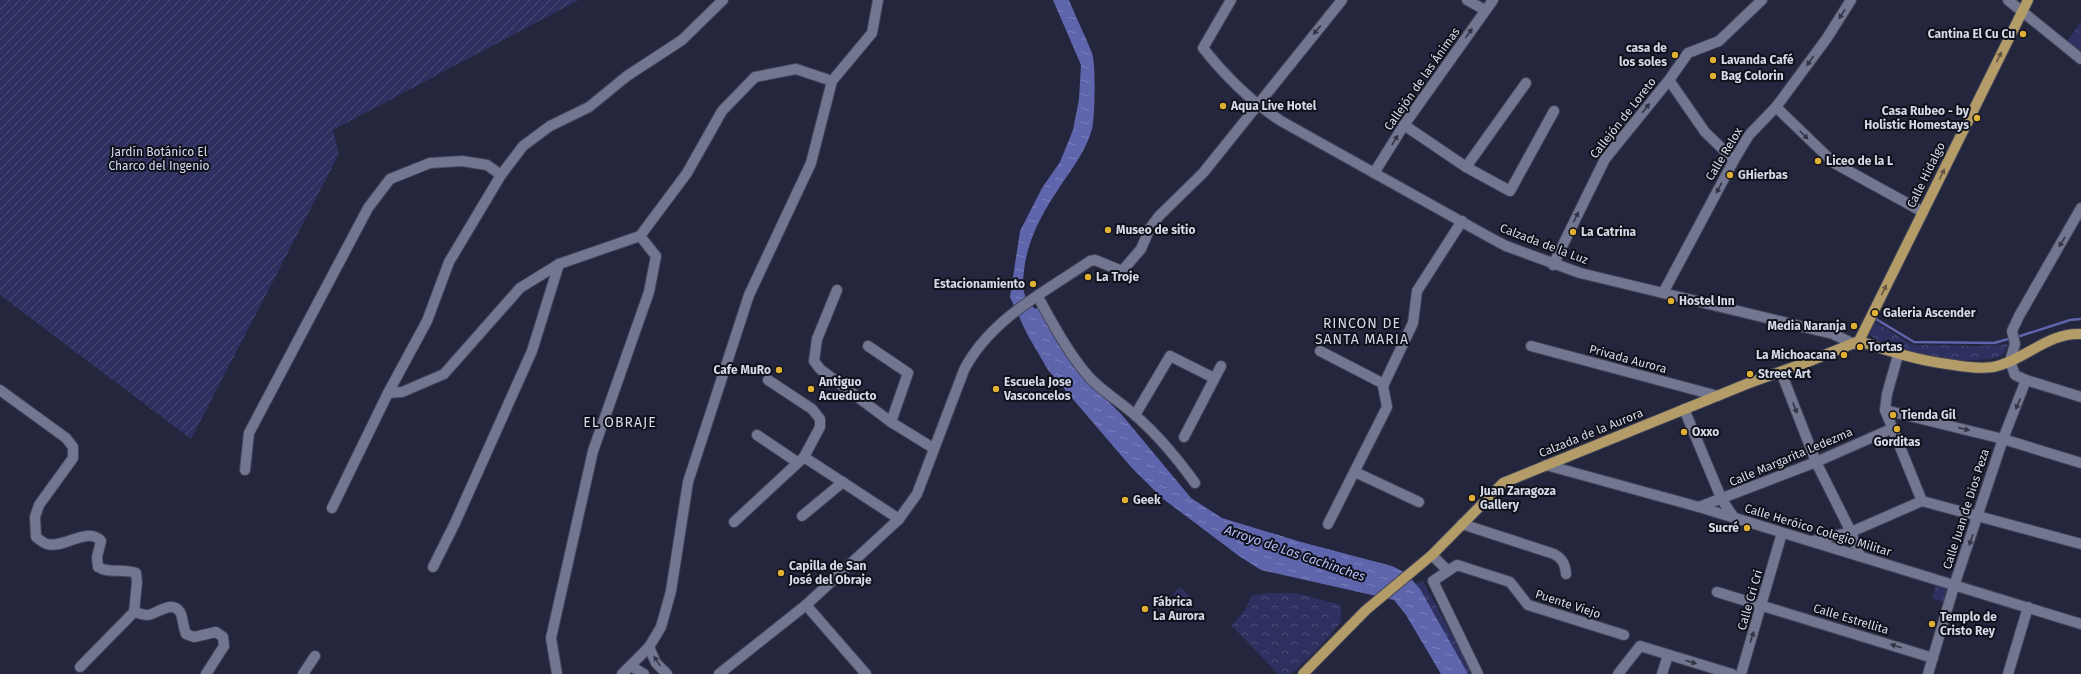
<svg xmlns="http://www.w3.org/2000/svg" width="2081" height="674" viewBox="0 0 2081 674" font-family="'Fira Sans',sans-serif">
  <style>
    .park { fill: url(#park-crowns) }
    .garden { fill: url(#garden-furrows) }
    .water { fill: url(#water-ripples) }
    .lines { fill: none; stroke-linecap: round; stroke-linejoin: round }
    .stream { stroke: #5f65ac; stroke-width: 2.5 }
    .minor-casing { stroke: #414457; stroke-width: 12 }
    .major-casing { stroke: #414457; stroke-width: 12 }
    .minor { stroke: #727691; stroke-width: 10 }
    .major { stroke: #b49c68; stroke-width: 10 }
    .oneway { fill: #323444 }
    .oneway2 { fill: #625642 }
    .poi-dot { fill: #e0b034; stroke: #0f111b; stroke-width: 1.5 }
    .labels { text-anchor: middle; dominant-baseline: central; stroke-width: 4; stroke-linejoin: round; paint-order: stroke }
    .poi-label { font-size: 12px; font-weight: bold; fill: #d6d9e8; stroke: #0f111b; text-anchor: start }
    .street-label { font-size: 12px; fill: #d6d9e8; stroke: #0f111b }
    .park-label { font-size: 12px; fill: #d8dbf0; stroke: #0f111b }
    .water-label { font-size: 13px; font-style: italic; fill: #b5bdf9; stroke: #0f111b }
    .quarter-label { font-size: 14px; letter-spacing: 1px; fill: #d6d9e8; stroke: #0f111b }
  </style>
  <defs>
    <pattern id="park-crowns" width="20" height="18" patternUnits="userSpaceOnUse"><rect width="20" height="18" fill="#2e315f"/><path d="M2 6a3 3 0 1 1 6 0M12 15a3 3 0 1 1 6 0" fill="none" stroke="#4c4e76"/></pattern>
    <pattern id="garden-furrows" width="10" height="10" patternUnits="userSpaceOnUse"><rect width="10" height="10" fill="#2e315f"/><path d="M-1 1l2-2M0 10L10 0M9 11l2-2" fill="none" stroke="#4c4e76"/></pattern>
    <pattern id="water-ripples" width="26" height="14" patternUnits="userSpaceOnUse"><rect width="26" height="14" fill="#5f65ac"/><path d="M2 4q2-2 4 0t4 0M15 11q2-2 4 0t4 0" fill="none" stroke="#7d82bb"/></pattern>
  </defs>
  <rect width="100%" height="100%" fill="#24263d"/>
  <g class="park">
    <polygon points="2081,21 2081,59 2064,46"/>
    <path d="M 1874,321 L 1913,345 L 1983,346 L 2008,344 C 2006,349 2005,354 2000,356 C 1976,366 1912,356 1888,346 C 1881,344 1874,337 1867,333 Z"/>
    <polygon points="1423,581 1473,674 1466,674 1415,584"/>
    <polygon points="1937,582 1953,587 1948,604 1932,598"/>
    <polygon points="1181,587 1194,602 1186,609 1173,594"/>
    <polygon points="1270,593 1297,593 1341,605 1341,622 1316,651 1291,674 1278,674 1232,626 1246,608 1252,595"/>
  </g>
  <polygon class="garden" points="0,0 579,0 333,130 339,154 191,439 0,295"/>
  <path class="water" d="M 1053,0 L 1069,0 C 1076,18 1085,35 1092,53 C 1096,63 1095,118 1092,129 C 1087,148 1074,166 1063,182 C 1044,210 1028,237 1024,270 C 1022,289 1022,296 1035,309 L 1040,306 L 1095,388 L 1122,415 L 1191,498 L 1222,518 L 1301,542 L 1392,566 L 1406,573 L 1420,589 L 1468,674 L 1441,674 L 1406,615 L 1394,600 L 1261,570 L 1239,556 L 1162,498 L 1131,467 L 1048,370 L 1027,334 L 1010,297 L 1020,231 L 1042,188 L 1060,162 L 1073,130 L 1079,99 L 1081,65 Z"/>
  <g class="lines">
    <g class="stream">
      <polyline points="1876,319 1914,342 1994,343 2012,338"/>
      <polyline points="2017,337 2070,320 2081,319"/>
    </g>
    <defs>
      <g id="minor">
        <path d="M 1231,0 L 1203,48 C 1226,77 1250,101 1281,121 L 1489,237 L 1506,246 L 1580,273 L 1833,334 L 1854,344"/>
        <polyline points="1467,0 1485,10"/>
        <polyline points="2008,0 2081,59"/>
        <polyline points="1669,80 1705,132 1734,160"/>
        <polyline points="1776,107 1834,163 1923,212"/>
        <polyline points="1404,125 1466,167 1510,191 1554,111"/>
        <polyline points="1466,167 1526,83"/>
        <polyline points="1374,173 1404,125 1493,0"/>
        <polyline points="1553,265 1605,159 1669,80 1688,53 1719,41 1762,0"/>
        <polyline points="837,290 817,339 814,361 820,369 891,422 933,448"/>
        <polyline points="1663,293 1734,160 1749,135 1776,107 1827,38 1851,0"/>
        <path d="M 1038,297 C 1053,324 1068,353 1089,377 C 1103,392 1121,402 1136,416 C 1159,436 1177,458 1195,483"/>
        <polyline points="868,346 908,373 891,422"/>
        <polyline points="1531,346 1718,396"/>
        <polyline points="1320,351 1384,384"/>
        <polyline points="1898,355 1887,394 1885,410 1922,501"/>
        <polyline points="1781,372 1816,462 1851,532 1860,556"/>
        <polyline points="2026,380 2081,397"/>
        <path d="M 0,390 L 66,438 L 73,447 L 73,458 L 39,505 L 35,517 L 36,537 C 39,539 43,543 47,544 C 64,549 87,526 101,541 L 97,557 L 98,567 C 109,574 123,568 136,573 L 137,582 L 134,612 L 80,667"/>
        <polyline points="388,393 402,392 444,374 520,288 559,264 640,236 687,173 722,111 755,77 796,69 832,81"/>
        <polyline points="1684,409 1722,500 1735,519"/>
        <polyline points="1885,410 2003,439 2081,463"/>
        <polyline points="1135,415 1170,356 1214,378"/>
        <polyline points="757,435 797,462"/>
        <polyline points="1184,437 1221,366"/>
        <polyline points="804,457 899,519"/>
        <polyline points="1546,465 1699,507 2081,624"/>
        <polyline points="245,470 249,433 368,208 390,179 430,163 462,161 487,165 501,175"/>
        <polyline points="1355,472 1419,502"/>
        <polyline points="1922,501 2081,544"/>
        <polyline points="1699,507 1816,462 1891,429"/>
        <polyline points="332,508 388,393 427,321 449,262 501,175 523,146 550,126 589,107 627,76 682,40 723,0"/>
        <polyline points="802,516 843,482"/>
        <polyline points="734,522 804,457 820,427 820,419 812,409 768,380"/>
        <polyline points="1328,524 1387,407 1383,386 1413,323 1417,291 1462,221"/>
        <path d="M 1462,524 L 1554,554 C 1563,559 1565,564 1566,574"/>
        <polyline points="1812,541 1851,532 1922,501"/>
        <polyline points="1432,555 1448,571"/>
        <polyline points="433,567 455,523 532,351 559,264"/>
        <polyline points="1717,592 1933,658"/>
        <polyline points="806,605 866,674"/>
        <path d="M 134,612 C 138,613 143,615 147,615 C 156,615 172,599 180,612 C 183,617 183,627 186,634 L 194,637 L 216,632 L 223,637 L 224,646 L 206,674"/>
        <polyline points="649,647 656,663 667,674"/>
        <polyline points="631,666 644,674"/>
        <polyline points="303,674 315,656"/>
        <polyline points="557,674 551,638 593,451 649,292 656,256 640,236"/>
        <polyline points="622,674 649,647 661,627 671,591 688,482 749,295 811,163 832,81 872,33 878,0"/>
        <path d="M 719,674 L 806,605 L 899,519 L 917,494 L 964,370 C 990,319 1045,292 1090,261 L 1095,260 L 1122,271 L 1141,249 L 1150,228 L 1159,216 L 1203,173 L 1342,0"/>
        <polyline points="1478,674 1433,581 1457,565 1510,582 1528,605 1624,635"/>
        <polyline points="1618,674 1640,646 1732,674"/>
        <polyline points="1662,674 1668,655"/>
        <polyline points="1741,674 1782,533"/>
        <polyline points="1928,674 1954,586 2003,439 2026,380 2015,375 2010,361 2015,344 2012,331 2019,316 2081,208"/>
        <polyline points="2008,674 2028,607"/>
      </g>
      <g id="major">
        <polyline points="1859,341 2028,0"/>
        <path d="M 1859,341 C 1891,352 1920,361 1954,365 C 1966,367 1980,369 1993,367 C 2024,361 2048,332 2081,334"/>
        <polyline points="1303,674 1366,610 1432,555 1503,483 1749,383 1805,363 1859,341"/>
      </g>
    </defs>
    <use href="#minor" class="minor-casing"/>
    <use href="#major" class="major-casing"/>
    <use href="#minor" class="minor"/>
    <use href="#major" class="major"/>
  </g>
  <defs><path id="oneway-solid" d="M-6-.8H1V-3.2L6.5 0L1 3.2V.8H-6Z"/></defs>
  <g class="oneway">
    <use href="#oneway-solid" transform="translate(1842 14) rotate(123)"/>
    <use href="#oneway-solid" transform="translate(1317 30) rotate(130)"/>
    <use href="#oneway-solid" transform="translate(1469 33) rotate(-55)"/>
    <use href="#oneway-solid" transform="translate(1810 61) rotate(126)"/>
    <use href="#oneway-solid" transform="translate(1646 108) rotate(-51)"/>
    <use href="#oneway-solid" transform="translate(1804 135) rotate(45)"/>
    <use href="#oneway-solid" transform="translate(1395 140) rotate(-58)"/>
    <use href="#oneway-solid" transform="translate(1719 188) rotate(118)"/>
    <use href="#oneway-solid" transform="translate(1576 217) rotate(-64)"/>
    <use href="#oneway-solid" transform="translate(2062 242) rotate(121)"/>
    <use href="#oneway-solid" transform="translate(2018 404) rotate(113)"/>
    <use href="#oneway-solid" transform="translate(1795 408) rotate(69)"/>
    <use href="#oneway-solid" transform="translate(1964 429) rotate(14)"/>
    <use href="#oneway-solid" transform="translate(1971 540) rotate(109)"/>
    <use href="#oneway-solid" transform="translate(1752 637) rotate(-72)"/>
    <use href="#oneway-solid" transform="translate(1896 646) rotate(-163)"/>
    <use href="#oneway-solid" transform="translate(657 661) rotate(-123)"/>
    <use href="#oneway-solid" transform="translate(1691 662) rotate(17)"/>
  </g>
  <g class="oneway2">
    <use href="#oneway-solid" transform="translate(1999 57) rotate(-64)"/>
    <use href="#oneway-solid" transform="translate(1942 174) rotate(-64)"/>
    <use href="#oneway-solid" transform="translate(1884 290) rotate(-63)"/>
  </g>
  <g class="poi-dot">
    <circle cx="2023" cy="34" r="4"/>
    <circle cx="1675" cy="55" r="4"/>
    <circle cx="1713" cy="60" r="4"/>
    <circle cx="1713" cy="76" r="4"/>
    <circle cx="1223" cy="106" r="4"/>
    <circle cx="1977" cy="118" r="4"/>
    <circle cx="1818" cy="161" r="4"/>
    <circle cx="1730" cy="175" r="4"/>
    <circle cx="1108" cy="230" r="4"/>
    <circle cx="1573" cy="232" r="4"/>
    <circle cx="1088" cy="277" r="4"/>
    <circle cx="1033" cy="284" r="4"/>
    <circle cx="1671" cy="301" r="4"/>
    <circle cx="1875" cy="313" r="4"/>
    <circle cx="1854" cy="326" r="4"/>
    <circle cx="1860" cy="347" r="4"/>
    <circle cx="1844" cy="355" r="4"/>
    <circle cx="779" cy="370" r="4"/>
    <circle cx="1750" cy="374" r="4"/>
    <circle cx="811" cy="389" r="4"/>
    <circle cx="996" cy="389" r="4"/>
    <circle cx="1893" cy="415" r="4"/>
    <circle cx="1897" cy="429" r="4"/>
    <circle cx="1684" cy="432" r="4"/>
    <circle cx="1472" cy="498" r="4"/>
    <circle cx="1125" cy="500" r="4"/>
    <circle cx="1747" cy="528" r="4"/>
    <circle cx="781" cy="573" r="4"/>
    <circle cx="1145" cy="609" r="4"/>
    <circle cx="1932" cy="624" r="4"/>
  </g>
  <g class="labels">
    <g class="poi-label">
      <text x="2015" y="34" text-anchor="end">Cantina El Cu Cu</text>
      <text x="1667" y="48" text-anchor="end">casa de<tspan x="1667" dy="14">los soles</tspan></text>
      <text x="1721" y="60">Lavanda Café</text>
      <text x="1721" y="76">Bag Colorin</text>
      <text x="1231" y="106">Aqua Live Hotel</text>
      <text x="1969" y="111" text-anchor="end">Casa Rubeo - by<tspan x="1969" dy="14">Holistic Homestays</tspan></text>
      <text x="1826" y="161">Liceo de la L</text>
      <text x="1738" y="175">GHierbas</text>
      <text x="1116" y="230">Museo de sitio</text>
      <text x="1581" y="232">La Catrina</text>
      <text x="1096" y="277">La Troje</text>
      <text x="1025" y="284" text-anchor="end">Estacionamiento</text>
      <text x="1679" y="301">Hostel Inn</text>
      <text x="1883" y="313">Galeria Ascender</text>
      <text x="1846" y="326" text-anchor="end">Media Naranja</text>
      <text x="1868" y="347">Tortas</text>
      <text x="1836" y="355" text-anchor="end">La Michoacana</text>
      <text x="771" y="370" text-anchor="end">Cafe MuRo</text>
      <text x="1758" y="374">Street Art</text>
      <text x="819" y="382">Antiguo<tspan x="819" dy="14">Acueducto</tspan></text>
      <text x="1004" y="382">Escuela Jose<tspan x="1004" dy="14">Vasconcelos</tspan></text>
      <text x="1901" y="415">Tienda Gil</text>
      <text x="1692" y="432">Oxxo</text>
      <text x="1897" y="442" text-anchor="middle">Gorditas</text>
      <text x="1480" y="491">Juan Zaragoza<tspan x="1480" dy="14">Gallery</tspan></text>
      <text x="1133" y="500">Geek</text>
      <text x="1739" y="528" text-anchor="end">Sucré</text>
      <text x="789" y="566">Capilla de San<tspan x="789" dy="14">José del Obraje</tspan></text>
      <text x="1153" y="602">Fábrica<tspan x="1153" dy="14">La Aurora</tspan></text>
      <text x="1940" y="617">Templo de<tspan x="1940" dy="14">Cristo Rey</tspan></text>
    </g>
    <g class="street-label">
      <text transform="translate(1422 79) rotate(-55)">Callejón de las Ánimas</text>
      <text transform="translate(1623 118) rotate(-52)">Callejón de Loreto</text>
      <text transform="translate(1724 154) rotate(-59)">Calle Relox</text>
      <text transform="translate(1926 175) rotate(-64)">Calle Hidalgo</text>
      <text transform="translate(1544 244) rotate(21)">Calzada de la Luz</text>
      <text transform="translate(1628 359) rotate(15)">Privada Aurora</text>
      <text transform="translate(1591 433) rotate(-22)">Calzada de la Aurora</text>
      <text transform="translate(1791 457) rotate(-23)">Calle Margarita Ledezma</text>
      <text transform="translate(1966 509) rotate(-72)">Calle Juan de Dios Peza</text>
      <text transform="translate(1818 530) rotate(17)">Calle Heróico Colegio Militar</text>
      <text transform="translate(1750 600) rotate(-74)">Calle Cri Cri</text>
      <text transform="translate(1568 604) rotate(18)">Puente Viejo</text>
      <text transform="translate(1851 619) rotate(17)">Calle Estrellita</text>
    </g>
    <g class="park-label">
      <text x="159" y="152">Jardín Botánico El<tspan x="159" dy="14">Charco del Ingenio</tspan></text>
    </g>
    <g class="water-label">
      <text transform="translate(1295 553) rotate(19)">Arroyo de Las Cachinches</text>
    </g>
    <g class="quarter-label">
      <text x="1362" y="323">RINCON DE<tspan x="1362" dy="16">SANTA MARIA</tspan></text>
      <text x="620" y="422">EL OBRAJE</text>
    </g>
  </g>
</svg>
